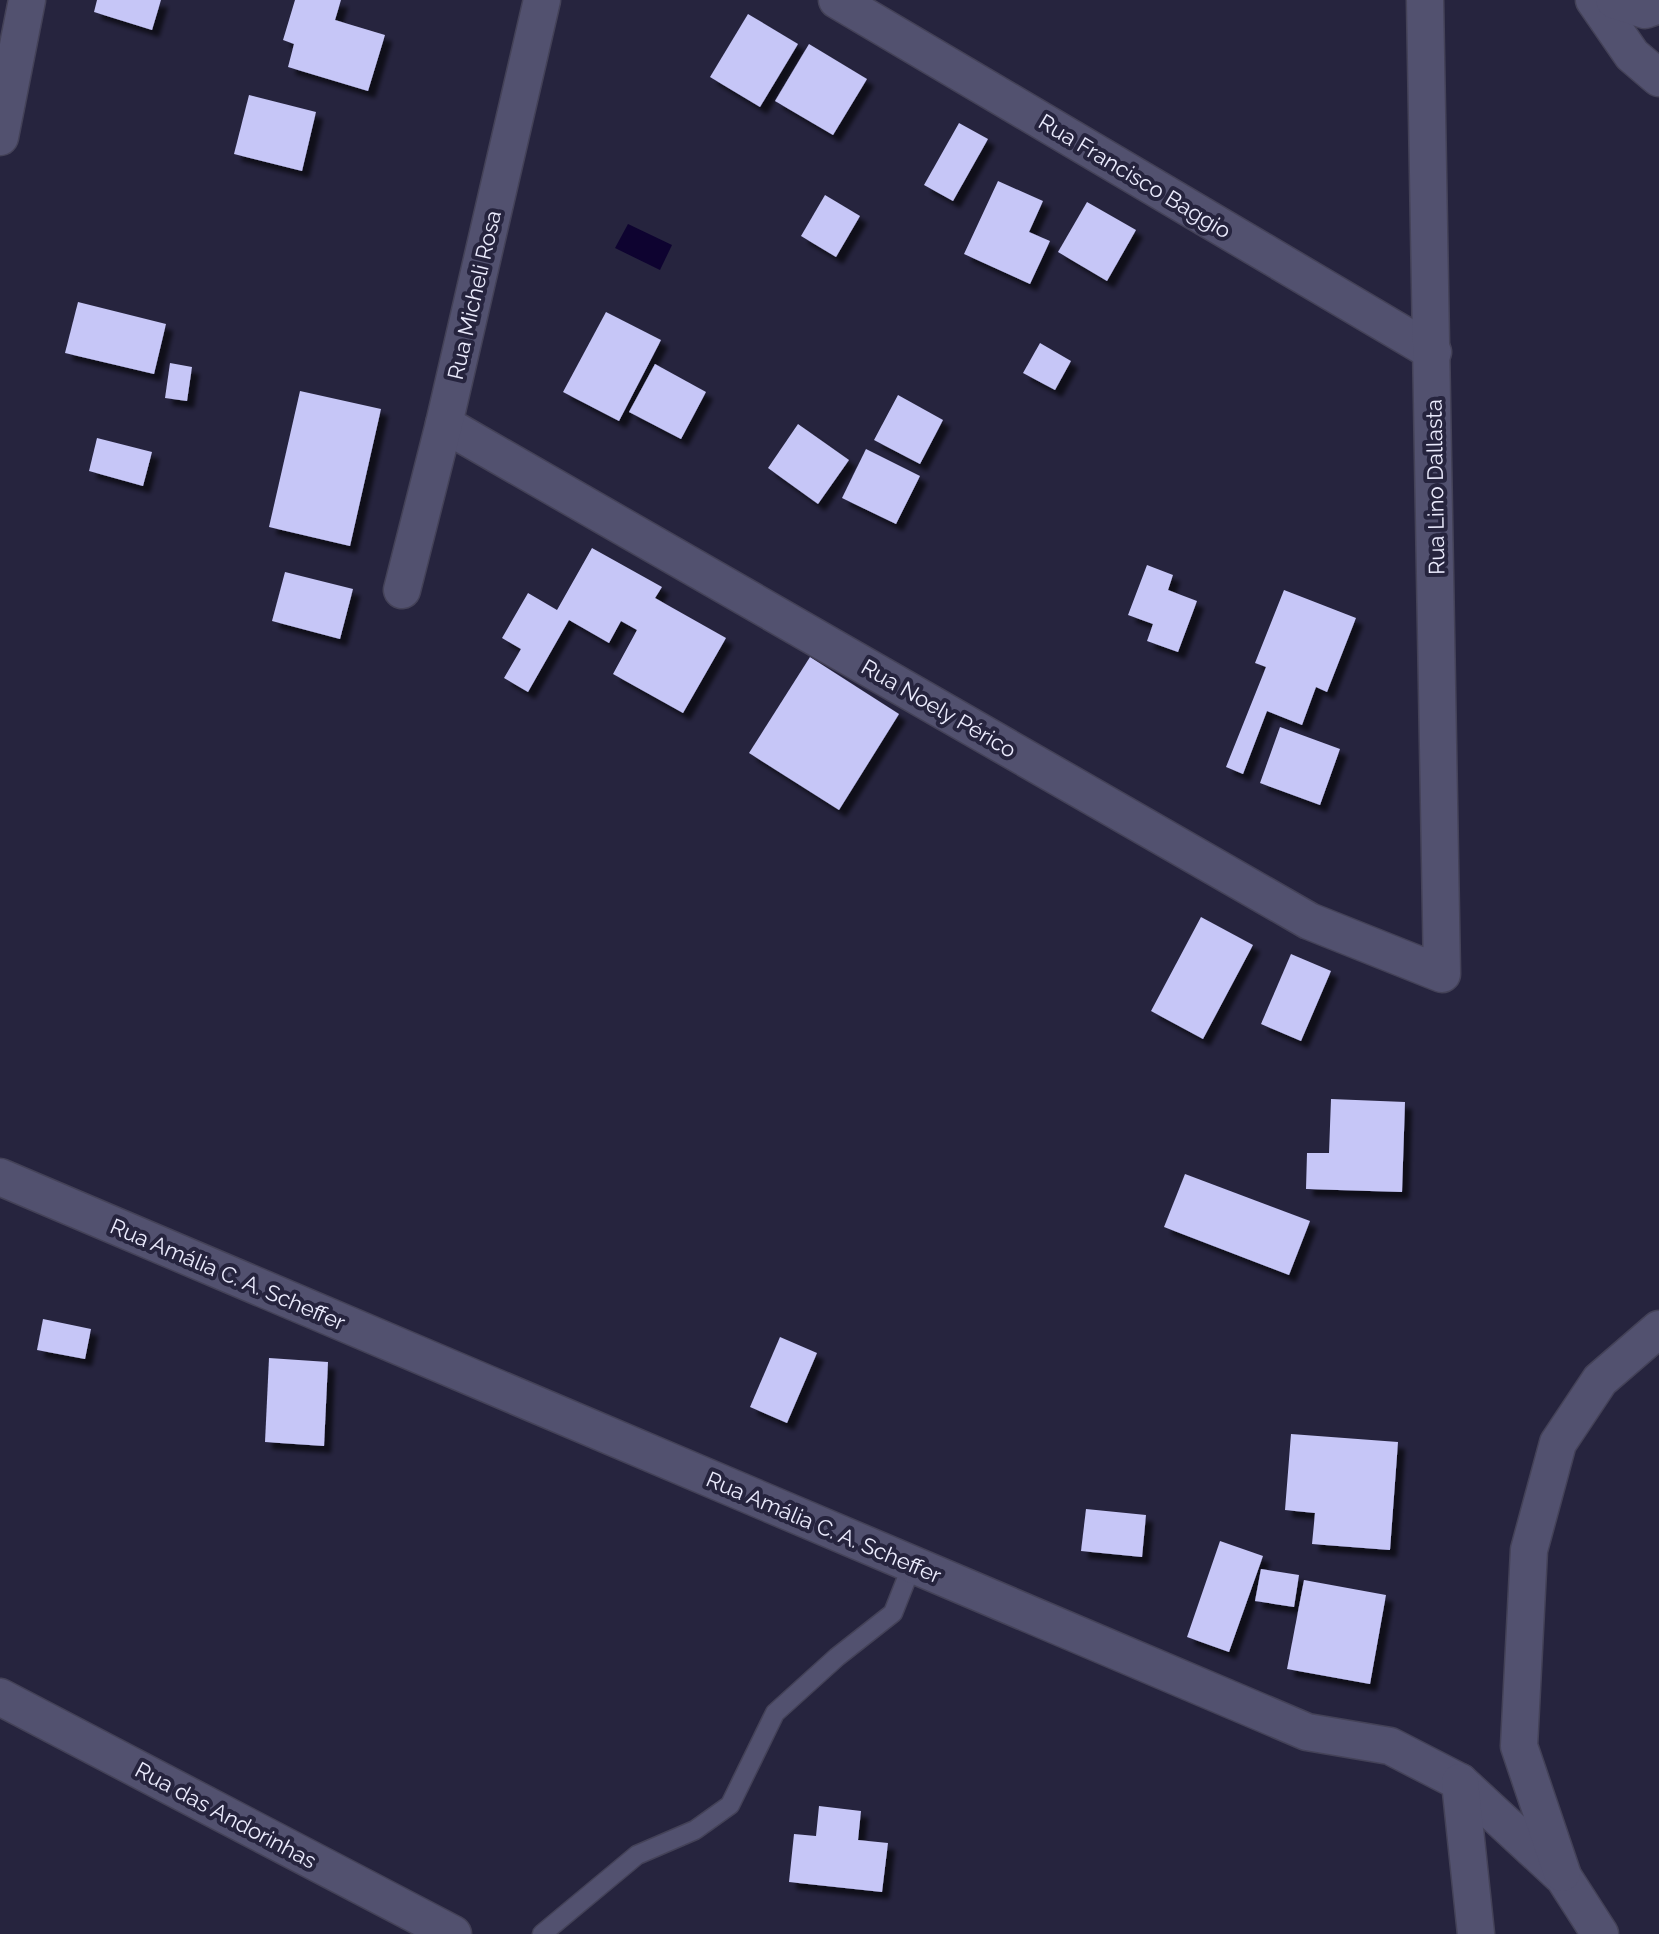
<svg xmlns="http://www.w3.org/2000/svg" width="1659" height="1934" viewBox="0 0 1659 1934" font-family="Raleway,sans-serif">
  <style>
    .water { fill: #0e0330 }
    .building { fill: #c6c6f7; filter: url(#shadow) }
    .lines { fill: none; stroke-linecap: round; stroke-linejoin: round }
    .service-casing { stroke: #444258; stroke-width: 21 }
    .minor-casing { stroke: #444258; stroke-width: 39 }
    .service { stroke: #52516f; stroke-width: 18 }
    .minor { stroke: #52516f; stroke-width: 36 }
    .labels { text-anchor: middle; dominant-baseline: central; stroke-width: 8; stroke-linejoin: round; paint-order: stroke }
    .street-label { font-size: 22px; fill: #ebebfd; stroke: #26243e }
  </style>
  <defs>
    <filter id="shadow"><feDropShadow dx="7" dy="7" stdDeviation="2" flood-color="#0009"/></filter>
  </defs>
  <rect width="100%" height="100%" fill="#26243e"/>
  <polygon class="water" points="628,224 672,245 660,270 615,248"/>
  <g class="building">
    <polygon points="97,0 161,0 152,30 94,12"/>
    <polygon points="295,0 341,0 335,20 385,35 368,91 288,67 294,44 283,40"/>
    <polygon points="748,14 798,44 760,107 710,77"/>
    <polygon points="809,44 867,79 833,135 775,101"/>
    <polygon points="249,95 316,112 302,171 234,154"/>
    <polygon points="959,123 988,139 953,201 924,185"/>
    <polygon points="998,181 1043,201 1029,232 1050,241 1030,284 964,254"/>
    <polygon points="825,195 860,216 836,257 801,236"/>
    <polygon points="1087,202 1136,230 1107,281 1058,252"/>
    <polygon points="78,302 166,324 154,374 65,353"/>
    <polygon points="606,312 661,340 619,421 563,392"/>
    <polygon points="1040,343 1071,361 1055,390 1023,373"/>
    <polygon points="170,363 192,367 187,401 165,398"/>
    <polygon points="655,364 706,392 681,439 629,412"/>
    <polygon points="300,391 381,409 350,546 269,527"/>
    <polygon points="898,395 943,420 920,464 874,440"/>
    <polygon points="798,424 849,460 818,504 768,468"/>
    <polygon points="97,438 152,452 143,486 89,471"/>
    <polygon points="866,449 920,476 896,524 842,498"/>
    <polygon points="592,548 662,587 655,598 726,638 683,713 613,674 637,630 621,621 609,643 569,620 528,692 504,678 521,649 502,638 528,593 557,610"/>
    <polygon points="1147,565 1173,575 1168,590 1197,601 1178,652 1147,641 1153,624 1128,615"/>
    <polygon points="285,572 353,589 340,639 272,621"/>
    <polygon points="1284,590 1356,618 1327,692 1316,687 1302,725 1267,711 1243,774 1226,767 1266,667 1255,663"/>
    <polygon points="810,657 899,714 839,810 749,753"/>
    <polygon points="1280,727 1340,749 1320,805 1260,783"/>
    <polygon points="1201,917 1253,945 1203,1039 1151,1011"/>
    <polygon points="1291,954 1331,971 1301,1041 1261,1024"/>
    <polygon points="1331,1099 1405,1102 1402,1192 1306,1189 1307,1153 1329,1153"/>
    <polygon points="1185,1174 1310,1221 1289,1275 1164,1227"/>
    <polygon points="43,1319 91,1329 85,1359 37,1350"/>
    <polygon points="780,1337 817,1353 787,1423 750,1407"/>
    <polygon points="269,1358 328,1362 324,1446 265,1442"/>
    <polygon points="1291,1434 1398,1442 1390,1550 1312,1544 1315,1513 1285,1510"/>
    <polygon points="1086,1509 1146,1515 1142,1557 1081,1551"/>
    <polygon points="1220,1541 1263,1556 1229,1652 1187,1637"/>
    <polygon points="1261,1569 1299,1575 1294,1607 1255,1601"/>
    <polygon points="1304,1580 1386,1595 1370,1684 1287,1669"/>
    <polygon points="819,1806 861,1811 858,1840 888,1843 882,1892 789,1882 794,1834 816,1836"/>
  </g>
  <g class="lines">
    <defs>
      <polyline id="service" points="542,1934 637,1855 695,1830 730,1805 775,1713 837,1657 893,1613 912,1565"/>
      <g id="minor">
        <polyline points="837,0 1433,352"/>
        <polyline points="1594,0 1632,55 1659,78"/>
        <polyline points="1614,0 1645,10 1659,5"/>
        <polyline points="0,137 27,0"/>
        <polyline points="444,424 1309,921 1442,974 1425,0"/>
        <polyline points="402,590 444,424 542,0"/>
        <polyline points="0,1177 1307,1732 1390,1746 1460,1782 1564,1878 1600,1934"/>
        <polyline points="0,1697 453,1934"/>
        <polyline points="1460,1782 1476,1934"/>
        <polyline points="1562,1873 1519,1746 1529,1550 1558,1443 1600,1380 1659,1329"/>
      </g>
    </defs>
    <use href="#service" class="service-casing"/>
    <use href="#minor" class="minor-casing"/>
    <use href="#service" class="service"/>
    <use href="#minor" class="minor"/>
  </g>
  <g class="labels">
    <g class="street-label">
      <text transform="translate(1135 176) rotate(31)">Rua Francisco Baggio</text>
      <text transform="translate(474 295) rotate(-77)">Rua Micheli Rosa</text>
      <text transform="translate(1435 487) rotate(-91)">Rua Lino Dallasta</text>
      <text transform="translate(939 708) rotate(30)">Rua Noely Périco</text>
      <text transform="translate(228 1274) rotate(23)">Rua Amália C. A. Scheffer</text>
      <text transform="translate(824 1527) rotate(23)">Rua Amália C. A. Scheffer</text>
      <text transform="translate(226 1815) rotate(28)">Rua das Andorinhas</text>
    </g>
  </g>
</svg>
